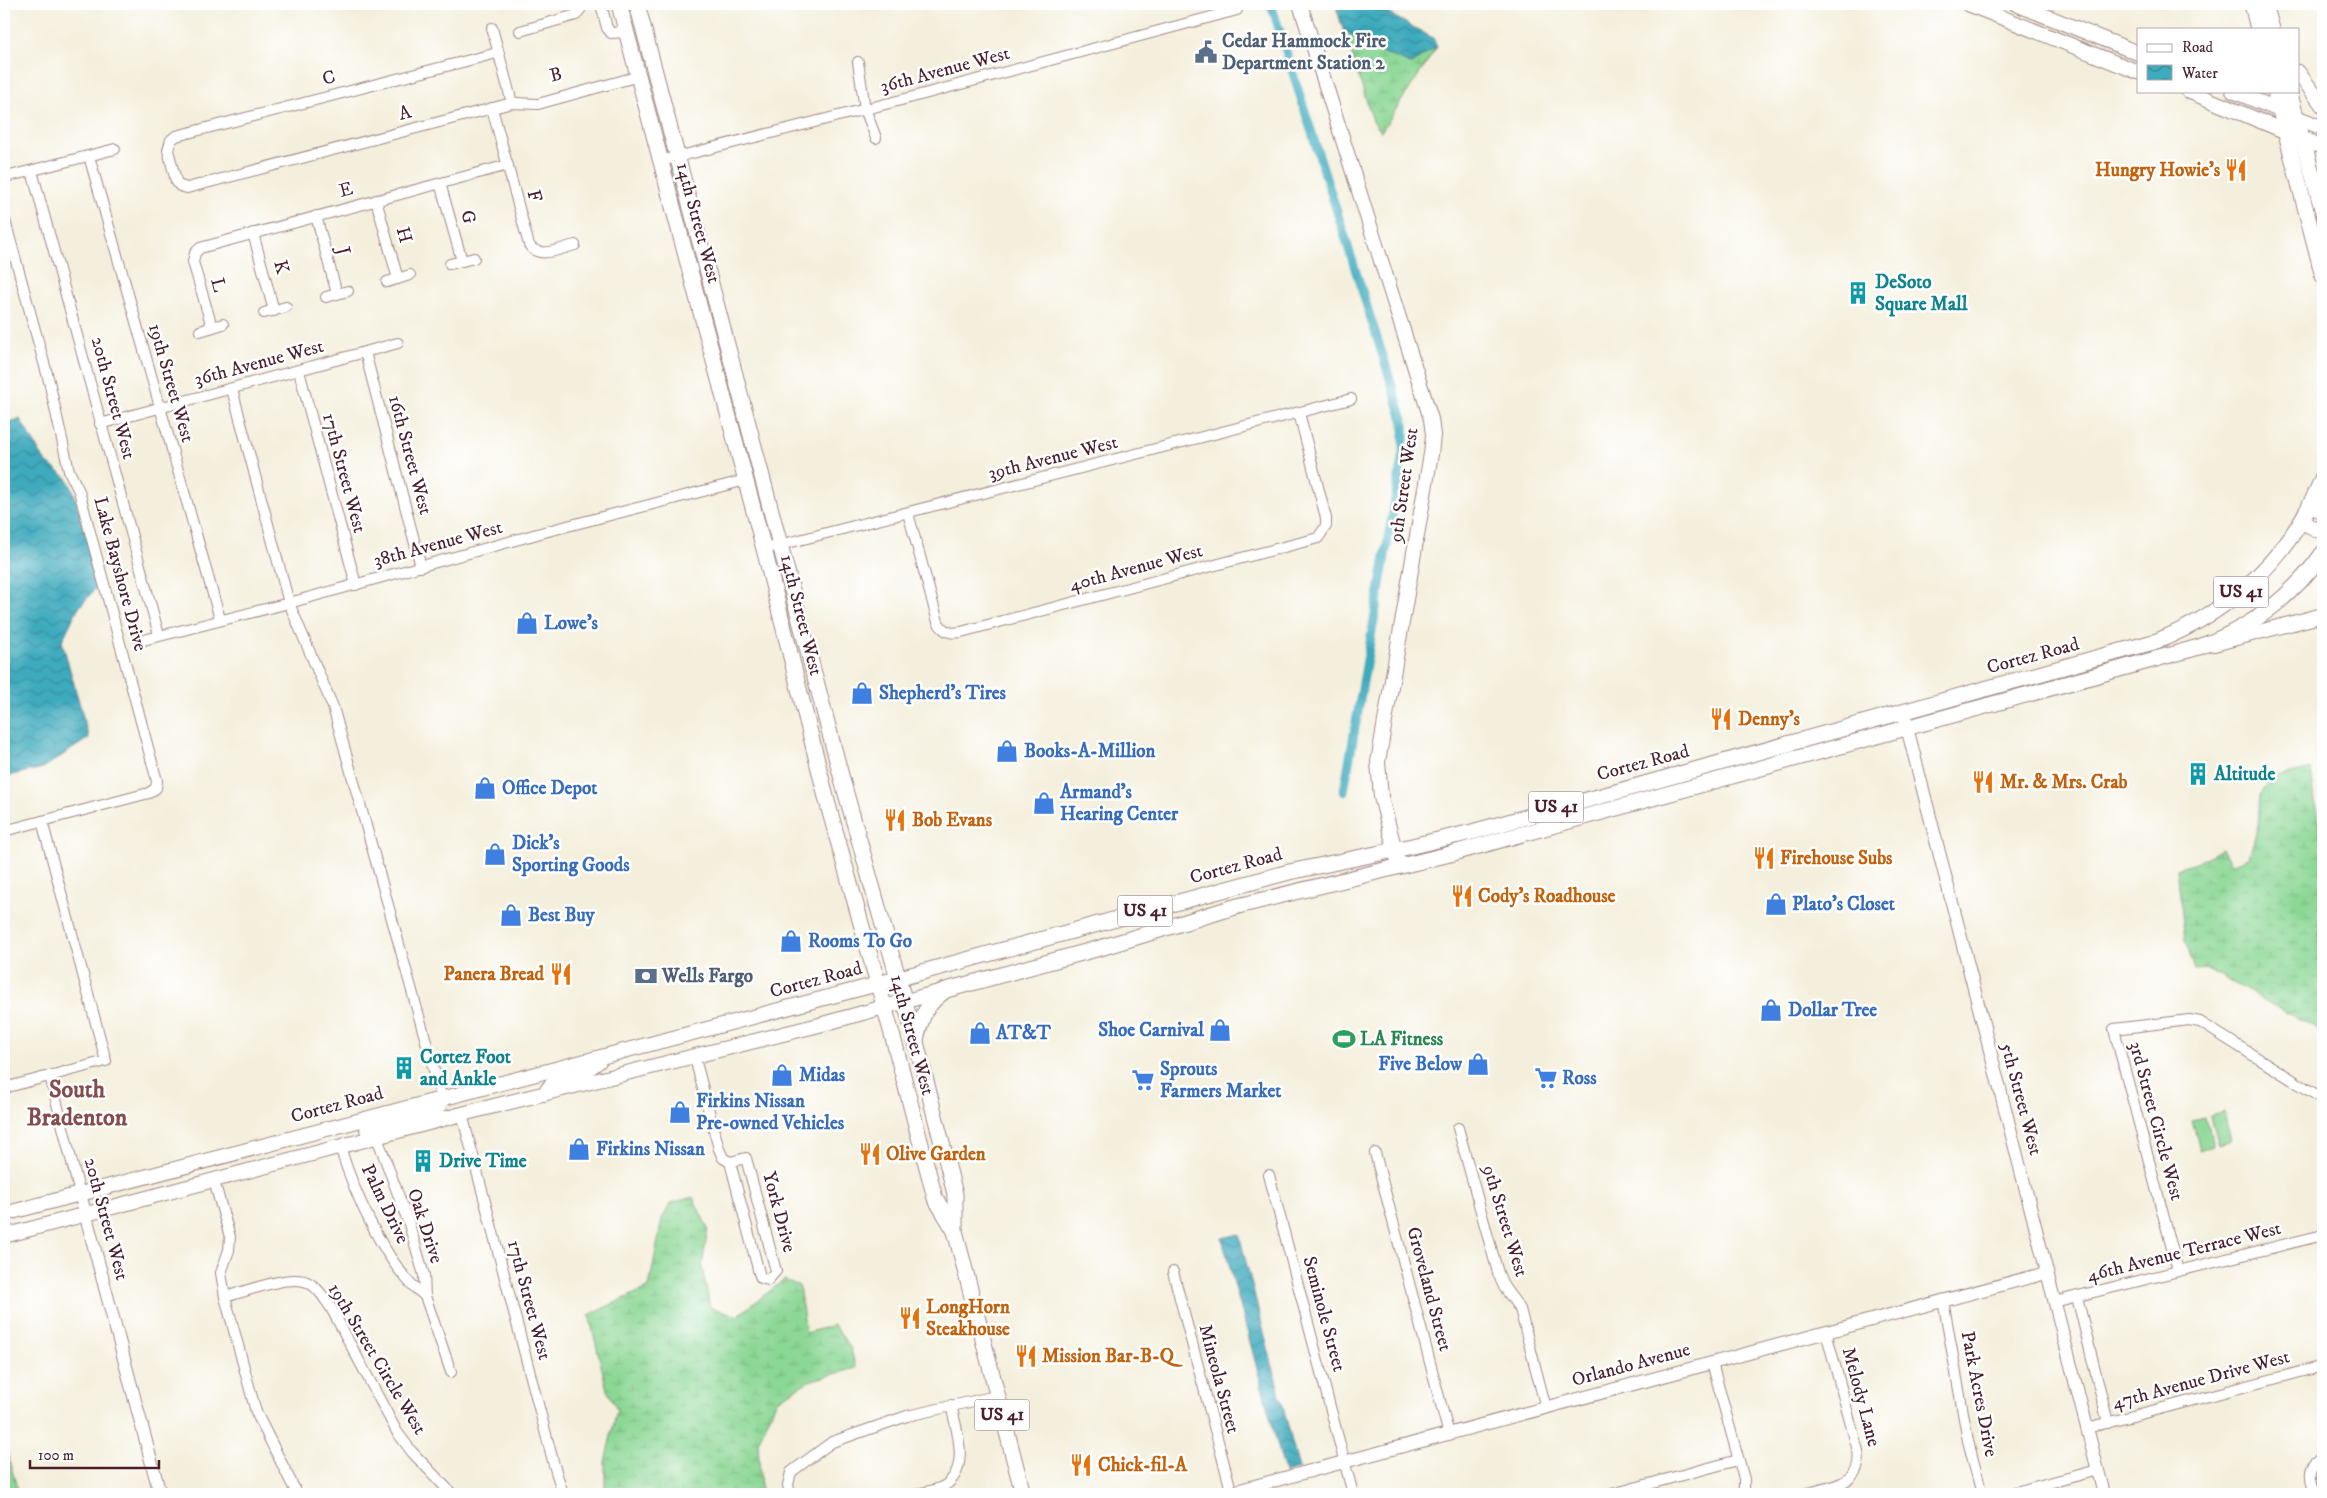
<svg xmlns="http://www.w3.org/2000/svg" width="2327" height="1498" viewBox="0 0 2327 1498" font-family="'IM FELL DW Pica',serif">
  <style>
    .wetland { fill: url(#wetland-marsh); stroke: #6a7b60 }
    .park { fill: url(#park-crowns); stroke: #6a7b60 }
    .pitch { fill: #8bd794; stroke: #6a7b60 }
    .water { fill: url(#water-waves); stroke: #446474 }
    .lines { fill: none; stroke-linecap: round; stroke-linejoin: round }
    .canal { stroke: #3eaabd; stroke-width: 9 }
    .minor-casing { stroke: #9f8784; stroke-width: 12 }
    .tertiary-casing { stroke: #9f8784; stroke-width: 14 }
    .secondary-casing { stroke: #9f8784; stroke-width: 16 }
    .primary-casing { stroke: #9f8784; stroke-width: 17 }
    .minor { stroke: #fff; stroke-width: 10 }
    .tertiary { stroke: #fff; stroke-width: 12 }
    .secondary { stroke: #fff; stroke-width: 14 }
    .primary { stroke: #fff; stroke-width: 15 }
    .labels { text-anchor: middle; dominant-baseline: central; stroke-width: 5; stroke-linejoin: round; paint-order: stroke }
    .shield { fill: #fff; stroke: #80626b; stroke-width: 1 }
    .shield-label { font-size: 18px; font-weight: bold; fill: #4a1f2b }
    .service-label { font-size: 19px; font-weight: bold; fill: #4e5e75; stroke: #fff; text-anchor: start }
    .street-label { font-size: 19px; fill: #4a1f2b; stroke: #fff }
    .food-label { font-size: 19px; font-weight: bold; fill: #c56008; stroke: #fff; text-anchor: start }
    .culture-label { font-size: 19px; font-weight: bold; fill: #0d838f; stroke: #fff; text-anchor: start }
    .shop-label { font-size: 19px; font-weight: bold; fill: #366cbe; stroke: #fff; text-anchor: start }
    .leisure-label { font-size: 19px; font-weight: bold; fill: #27864d; stroke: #fff; text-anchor: start }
    .district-label { font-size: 24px; font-weight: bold; fill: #864c4c; stroke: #fff }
  </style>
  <defs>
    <pattern id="wetland-marsh" width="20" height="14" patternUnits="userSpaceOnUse" patternTransform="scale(1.25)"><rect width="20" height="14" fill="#8bd794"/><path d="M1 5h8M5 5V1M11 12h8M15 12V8" fill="none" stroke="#79b880"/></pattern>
    <pattern id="park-crowns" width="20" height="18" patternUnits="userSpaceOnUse" patternTransform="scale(1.25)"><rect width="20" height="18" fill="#8bd794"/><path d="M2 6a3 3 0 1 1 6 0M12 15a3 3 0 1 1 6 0" fill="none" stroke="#79b880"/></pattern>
    <pattern id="water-waves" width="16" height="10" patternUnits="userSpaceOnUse" patternTransform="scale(1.25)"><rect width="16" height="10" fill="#3eaabd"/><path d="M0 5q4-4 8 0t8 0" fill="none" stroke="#368a9a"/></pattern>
  </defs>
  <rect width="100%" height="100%" fill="#fff"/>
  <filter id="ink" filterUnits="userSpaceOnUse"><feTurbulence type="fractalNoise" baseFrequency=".02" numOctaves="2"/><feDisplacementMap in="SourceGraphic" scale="10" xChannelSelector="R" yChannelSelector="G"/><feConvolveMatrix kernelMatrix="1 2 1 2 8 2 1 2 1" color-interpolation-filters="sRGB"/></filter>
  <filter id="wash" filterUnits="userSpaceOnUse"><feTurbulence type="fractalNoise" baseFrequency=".0096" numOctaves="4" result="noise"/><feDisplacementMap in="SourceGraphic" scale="20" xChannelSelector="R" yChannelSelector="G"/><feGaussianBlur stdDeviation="1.12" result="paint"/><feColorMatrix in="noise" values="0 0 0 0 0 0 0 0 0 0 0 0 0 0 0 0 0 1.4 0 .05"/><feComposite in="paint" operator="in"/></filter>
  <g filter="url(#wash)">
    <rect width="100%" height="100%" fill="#f4efdc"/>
    <g class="wetland">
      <polygon points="1343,29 1369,47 1411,64 1437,47 1381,132 1373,121"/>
      <polygon points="2311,769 2316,809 2323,846 2323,915 2318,938 2323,960 2323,1033 2208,969 2195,970 2185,941 2177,869 2198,862 2222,849 2231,864 2249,857 2258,826 2260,795 2272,779"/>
      <polygon points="693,1197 708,1229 702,1267 710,1307 737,1316 784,1280 799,1286 806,1333 834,1325 850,1347 856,1368 809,1381 777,1400 758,1442 761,1494 605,1494 605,1462 617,1409 607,1390 589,1315 649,1287 662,1219 671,1203"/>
    </g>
    <polygon class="park" points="6,1449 18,1491 4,1494 4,1450"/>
    <g class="pitch">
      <polygon points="2224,1112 2231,1141 2218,1145 2210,1116"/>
      <polygon points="2205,1117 2213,1146 2200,1150 2192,1120"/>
    </g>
    <g class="water">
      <polygon points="1335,4 1380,4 1384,11 1433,38 1437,47 1411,64 1369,47 1343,29"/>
      <polygon points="20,419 45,461 67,478 73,490 100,583 77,610 62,641 89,738 43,768 4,777 4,423"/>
      <polygon points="1239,1234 1299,1469 1285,1473 1222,1238"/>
    </g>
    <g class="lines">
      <polyline class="canal" points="1271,4 1404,423 1404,448 1344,791"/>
    </g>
  </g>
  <g filter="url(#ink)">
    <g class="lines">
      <defs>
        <g id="minor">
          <polyline points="601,4 607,28 611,33 626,32"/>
          <polyline points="492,28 512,103 518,103"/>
          <polyline points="520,31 576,15 584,4"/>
          <polyline points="497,53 176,136 171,140 168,150 176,181 180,186 187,188 512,103 538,104 639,76"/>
          <polyline points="858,62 865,109 876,138"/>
          <path d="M 492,108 L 529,245 C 539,260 561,248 575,245"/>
          <polyline points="89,156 220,619"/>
          <polyline points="661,161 909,98 1237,10"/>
          <polyline points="32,171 159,635"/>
          <polyline points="6,177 115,149"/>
          <polyline points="440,183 462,261"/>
          <polyline points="376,200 398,279"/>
          <polyline points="316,216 337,294"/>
          <polyline points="4,217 49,381 69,471 79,491 157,781 156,788 149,793 4,831"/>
          <polyline points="253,233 274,311"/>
          <polyline points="450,264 474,258"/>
          <polyline points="387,282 410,275"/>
          <polyline points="326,297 348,291"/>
          <polyline points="264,313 286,307"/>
          <polyline points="212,327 193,262 195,253 200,248 508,165"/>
          <polyline points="200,331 223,324"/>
          <polyline points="365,352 421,567"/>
          <polyline points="299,371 356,585"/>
          <polyline points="232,389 289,603 333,707 442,1099"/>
          <polyline points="100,424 398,343"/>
          <path d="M 908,513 L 938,622 C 944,632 950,634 961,632 L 1318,538 L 1326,526 L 1326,518 L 1299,413"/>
          <polyline points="764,549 1351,399"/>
          <polyline points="140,641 289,603 548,531 746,480"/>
          <polyline points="694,1055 719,1149 723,1158 730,1162"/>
          <polyline points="50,1076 80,1194"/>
          <polyline points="4,1088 106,1061 42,821"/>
          <polyline points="462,1114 554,1465 563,1494"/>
          <polyline points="1458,1128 1498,1273 1504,1287 1520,1309 1546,1408"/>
          <polyline points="377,1137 409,1224 424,1275 425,1296 451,1372"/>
          <path d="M 340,1147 C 354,1192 386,1268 425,1296"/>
          <polyline points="1375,1153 1449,1435"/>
          <polygon points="746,1158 776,1271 768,1280 761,1278 759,1273 730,1162"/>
          <polyline points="1269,1175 1353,1494"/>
          <polyline points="214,1181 230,1237 229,1250 221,1273 225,1297 256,1412 297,1494"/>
          <polyline points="2178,1271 2114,1029 2189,1020 2200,1022 2323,1099"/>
          <polyline points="1173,1272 1232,1494"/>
          <path d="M 225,1297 C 245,1292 288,1274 307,1282 C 318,1287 324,1298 331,1308 L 397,1432 L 412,1452 L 452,1494"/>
          <polyline points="2077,1297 2108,1423"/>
          <polyline points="1943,1300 1968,1441 1982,1494"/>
          <polyline points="2054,1302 2323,1235"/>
          <polyline points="1712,1363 1744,1479 1744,1494"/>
          <polyline points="2087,1428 2323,1366"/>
          <polyline points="790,1494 788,1485 791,1472 832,1442 907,1416 996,1396"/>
          <path d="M 918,1494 C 927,1491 940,1490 947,1484 C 970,1466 956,1428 951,1405"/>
          <polyline points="1612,1494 1738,1460"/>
          <path d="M 1803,1494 C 1827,1488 1864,1485 1858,1451 L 1826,1332"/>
          <polyline points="2008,1494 2098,1470"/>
          <path d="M 2315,1494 C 2311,1479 2305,1465 2323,1458"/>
        </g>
        <g id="tertiary">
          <polyline points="1903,712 2104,1494"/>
          <polyline points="80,1194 160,1494"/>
          <polyline points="1225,1494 2046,1273"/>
        </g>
        <g id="secondary">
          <polyline points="1300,4 1431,419 1433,435 1431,454 1378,762 1381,797 1399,865"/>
          <polyline points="1968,4 2138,72"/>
          <polyline points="2016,4 2138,53"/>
          <polyline points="2298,72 2323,106"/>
          <polyline points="2188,91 2323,147"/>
          <polyline points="2233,91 2323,128"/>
          <polyline points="2310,506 2323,512"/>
          <polyline points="2302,522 2323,533"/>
          <polyline points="2214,644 2323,615"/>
          <polyline points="544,1094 554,1081 584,1072 599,1061"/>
          <polyline points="367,1130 436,1111 442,1099"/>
          <polyline points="4,1214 878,984"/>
          <polyline points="4,1236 462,1114 819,1025 946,990"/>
        </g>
        <g id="primary">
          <polyline points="619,4 764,549 828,805 895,1045 935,1198 955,1231"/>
          <polyline points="637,4 843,783 916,1042 955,1194 955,1231 1023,1494"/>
          <polyline points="2252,4 2258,29"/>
          <polyline points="2265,4 2272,29"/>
          <polyline points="2275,91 2323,276"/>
          <polyline points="2289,91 2323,212"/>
          <path d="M 878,984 L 1289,872 L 1395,850 L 1472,832 L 2157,641 C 2234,610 2293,554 2323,476"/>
          <path d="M 916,1040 C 922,1015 925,1005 946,990 L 1100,948 L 1238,906 L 1450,854 L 2199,647 C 2249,629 2292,597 2323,553"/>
        </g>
      </defs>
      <use href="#minor" class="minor-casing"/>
      <use href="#tertiary" class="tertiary-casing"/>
      <use href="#secondary" class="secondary-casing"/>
      <use href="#primary" class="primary-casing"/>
      <use href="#minor" class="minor"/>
      <use href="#tertiary" class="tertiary"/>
      <use href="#secondary" class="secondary"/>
      <use href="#primary" class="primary"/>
    </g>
  </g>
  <defs>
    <symbol id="civic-bare" viewBox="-9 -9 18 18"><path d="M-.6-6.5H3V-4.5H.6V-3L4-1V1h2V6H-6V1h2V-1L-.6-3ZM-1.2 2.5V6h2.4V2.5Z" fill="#5c6f8a" stroke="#fff" stroke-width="2.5" paint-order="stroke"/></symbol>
    <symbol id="restaurant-bare" viewBox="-9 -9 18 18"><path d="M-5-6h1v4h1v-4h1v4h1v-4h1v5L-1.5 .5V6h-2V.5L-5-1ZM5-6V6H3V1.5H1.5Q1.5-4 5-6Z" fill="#e8710a" stroke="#fff" stroke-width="2.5" paint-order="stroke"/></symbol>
    <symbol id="building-bare" viewBox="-9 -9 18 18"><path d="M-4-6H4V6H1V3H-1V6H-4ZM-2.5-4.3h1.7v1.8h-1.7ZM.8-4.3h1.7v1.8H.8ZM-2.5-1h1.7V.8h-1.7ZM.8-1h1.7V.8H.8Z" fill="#0f9aa8" stroke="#fff" stroke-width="2.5" paint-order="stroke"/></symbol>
    <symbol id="shop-bare" viewBox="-9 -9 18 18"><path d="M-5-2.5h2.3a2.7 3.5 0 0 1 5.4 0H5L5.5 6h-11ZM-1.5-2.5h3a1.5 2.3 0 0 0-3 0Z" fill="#3f7fe0" stroke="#fff" stroke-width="2.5" paint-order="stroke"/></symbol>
    <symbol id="bank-bare" viewBox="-9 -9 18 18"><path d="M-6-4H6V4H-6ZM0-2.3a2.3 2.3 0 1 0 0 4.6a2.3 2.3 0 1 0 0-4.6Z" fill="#5c6f8a" stroke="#fff" stroke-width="2.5" paint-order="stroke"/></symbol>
    <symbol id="stadium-bare" viewBox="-9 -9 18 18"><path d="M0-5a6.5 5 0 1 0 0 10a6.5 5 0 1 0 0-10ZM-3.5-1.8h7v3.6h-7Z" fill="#2e9e5b" stroke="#fff" stroke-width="2.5" paint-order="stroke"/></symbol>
    <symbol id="supermarket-bare" viewBox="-9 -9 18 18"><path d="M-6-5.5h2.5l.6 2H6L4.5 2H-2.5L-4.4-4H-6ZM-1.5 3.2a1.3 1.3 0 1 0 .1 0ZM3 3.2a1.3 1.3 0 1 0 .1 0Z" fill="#3f7fe0" stroke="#fff" stroke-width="2.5" paint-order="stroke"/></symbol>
  </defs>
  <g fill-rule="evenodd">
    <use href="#civic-bare" x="1190" y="36" width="32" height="32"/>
    <use href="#restaurant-bare" x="2220" y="154" width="32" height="32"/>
    <use href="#building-bare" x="1842" y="277" width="32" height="32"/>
    <use href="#shop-bare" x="511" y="607" width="32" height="32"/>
    <use href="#shop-bare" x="846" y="677" width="32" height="32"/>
    <use href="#restaurant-bare" x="1705" y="703" width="32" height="32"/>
    <use href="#shop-bare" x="991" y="735" width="32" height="32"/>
    <use href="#building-bare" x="2182" y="758" width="32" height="32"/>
    <use href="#restaurant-bare" x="1967" y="766" width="32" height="32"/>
    <use href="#shop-bare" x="469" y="772" width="32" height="32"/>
    <use href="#shop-bare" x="1028" y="787" width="32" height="32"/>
    <use href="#restaurant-bare" x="879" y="804" width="32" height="32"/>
    <use href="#shop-bare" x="479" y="838" width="32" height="32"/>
    <use href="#restaurant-bare" x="1748" y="842" width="32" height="32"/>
    <use href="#restaurant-bare" x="1446" y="880" width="32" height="32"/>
    <use href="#shop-bare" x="1760" y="888" width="32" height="32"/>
    <use href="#shop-bare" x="495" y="899" width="32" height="32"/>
    <use href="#shop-bare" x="775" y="925" width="32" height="32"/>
    <use href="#restaurant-bare" x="545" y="958" width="32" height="32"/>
    <use href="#bank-bare" x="630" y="960" width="32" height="32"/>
    <use href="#shop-bare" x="1755" y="994" width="32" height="32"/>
    <use href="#shop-bare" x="1204" y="1014" width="32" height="32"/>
    <use href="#shop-bare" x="964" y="1017" width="32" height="32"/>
    <use href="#stadium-bare" x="1328" y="1023" width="32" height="32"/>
    <use href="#shop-bare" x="1462" y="1048" width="32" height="32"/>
    <use href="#building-bare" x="388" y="1052" width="32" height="32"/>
    <use href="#shop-bare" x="766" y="1059" width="32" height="32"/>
    <use href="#supermarket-bare" x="1530" y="1062" width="32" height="32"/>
    <use href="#supermarket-bare" x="1127" y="1064" width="32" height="32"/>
    <use href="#shop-bare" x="664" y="1096" width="32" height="32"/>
    <use href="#shop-bare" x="563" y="1133" width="32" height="32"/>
    <use href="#restaurant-bare" x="854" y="1138" width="32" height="32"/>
    <use href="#building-bare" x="407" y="1145" width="32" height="32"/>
    <use href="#restaurant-bare" x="894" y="1302" width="32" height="32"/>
    <use href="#restaurant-bare" x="1010" y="1340" width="32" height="32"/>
    <use href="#restaurant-bare" x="1065" y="1449" width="32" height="32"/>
  </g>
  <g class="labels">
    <g class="shield">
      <rect x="2213.5" y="576.5" width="55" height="31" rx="4"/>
      <rect x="1528.5" y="791.5" width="55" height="31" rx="4"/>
      <rect x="1117.5" y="895.5" width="55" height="31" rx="4"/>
      <rect x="974.5" y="1399.5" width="55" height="31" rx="4"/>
    </g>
    <g class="shield-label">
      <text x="2241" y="592">US 41</text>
      <text x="1556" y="807">US 41</text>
      <text x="1145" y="911">US 41</text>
      <text x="1002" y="1415">US 41</text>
    </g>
    <g class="service-label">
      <text x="1222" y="41">Cedar Hammock Fire<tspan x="1222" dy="22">Department Station 2</tspan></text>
      <text x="662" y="976">Wells Fargo</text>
    </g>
    <g class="street-label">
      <text transform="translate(945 70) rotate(-15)">36th Avenue West</text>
      <text transform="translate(556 75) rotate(-15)">B</text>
      <text transform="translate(329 78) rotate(-15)">C</text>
      <text transform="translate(405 113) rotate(-15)">A</text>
      <text transform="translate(346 190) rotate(-15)">E</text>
      <text transform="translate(534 196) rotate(75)">F</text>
      <text transform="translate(468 217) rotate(75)">G</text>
      <text transform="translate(698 223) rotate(75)">14th Street West</text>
      <text transform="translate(404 235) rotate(75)">H</text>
      <text transform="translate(343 251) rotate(75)">J</text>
      <text transform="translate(281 267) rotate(75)">K</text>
      <text transform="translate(218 285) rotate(75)">L</text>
      <text transform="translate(259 363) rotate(-15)">36th Avenue West</text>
      <text transform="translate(171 383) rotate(74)">19th Street West</text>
      <text transform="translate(113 398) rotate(75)">20th Street West</text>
      <text transform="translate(410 455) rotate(75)">16th Street West</text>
      <text transform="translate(1053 458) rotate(-14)">39th Avenue West</text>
      <text transform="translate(344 473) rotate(75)">17th Street West</text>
      <text transform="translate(1404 485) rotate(-82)">9th Street West</text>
      <text transform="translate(438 544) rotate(-15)">38th Avenue West</text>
      <text transform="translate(1136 568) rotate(-15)">40th Avenue West</text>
      <text transform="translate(120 574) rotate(75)">Lake Bayshore Drive</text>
      <text transform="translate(801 615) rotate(76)">14th Street West</text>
      <text transform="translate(2033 656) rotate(-15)">Cortez Road</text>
      <text transform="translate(1643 763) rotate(-15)">Cortez Road</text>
      <text transform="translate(1236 866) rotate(-15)">Cortez Road</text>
      <text transform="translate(816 980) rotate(-15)">Cortez Road</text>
      <text transform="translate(912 1035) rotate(75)">14th Street West</text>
      <text transform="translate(2021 1099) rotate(75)">5th Street West</text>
      <text transform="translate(337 1105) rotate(-15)">Cortez Road</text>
      <text transform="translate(2156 1121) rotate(75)">3rd Street Circle West</text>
      <text transform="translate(385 1204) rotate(64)">Palm Drive</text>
      <text transform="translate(779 1212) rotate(75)">York Drive</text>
      <text transform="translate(106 1219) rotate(75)">20th Street West</text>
      <text transform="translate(1505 1221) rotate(73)">9th Street West</text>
      <text transform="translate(425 1226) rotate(72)">Oak Drive</text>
      <text transform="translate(2184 1252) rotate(-14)">46th Avenue Terrace West</text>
      <text transform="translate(1429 1289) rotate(75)">Groveland Street</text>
      <text transform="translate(529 1300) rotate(75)">17th Street West</text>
      <text transform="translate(1324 1314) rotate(75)">Seminole Street</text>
      <text transform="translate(377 1359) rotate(59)">19th Street Circle West</text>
      <text transform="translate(1631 1365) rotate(-15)">Orlando Avenue</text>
      <text transform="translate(1219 1379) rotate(75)">Mineola Street</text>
      <text transform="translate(2201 1380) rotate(-15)">47th Avenue Drive West</text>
      <text transform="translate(1979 1394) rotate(79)">Park Acres Drive</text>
      <text transform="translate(1861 1397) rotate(75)">Melody Lane</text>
    </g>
    <g class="food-label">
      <text x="2220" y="170" text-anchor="end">Hungry Howie's</text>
      <text x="1738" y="719">Denny's</text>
      <text x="2000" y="782">Mr. &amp; Mrs. Crab</text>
      <text x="912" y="820">Bob Evans</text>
      <text x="1780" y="858">Firehouse Subs</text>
      <text x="1478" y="896">Cody's Roadhouse</text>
      <text x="544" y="974" text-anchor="end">Panera Bread</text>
      <text x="886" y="1154">Olive Garden</text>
      <text x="926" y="1307">LongHorn<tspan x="926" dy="22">Steakhouse</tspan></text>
      <text x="1042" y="1356">Mission Bar-B-Q</text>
      <text x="1098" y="1465">Chick-fil-A</text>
    </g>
    <g class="culture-label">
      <text x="1875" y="282">DeSoto<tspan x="1875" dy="22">Square Mall</tspan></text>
      <text x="2214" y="774">Altitude</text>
      <text x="420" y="1057">Cortez Foot<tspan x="420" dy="22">and Ankle</tspan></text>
      <text x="439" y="1161">Drive Time</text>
    </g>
    <g class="shop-label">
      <text x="544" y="623">Lowe's</text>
      <text x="879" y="693">Shepherd's Tires</text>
      <text x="1024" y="751">Books-A-Million</text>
      <text x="502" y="788">Office Depot</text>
      <text x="1060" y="792">Armand's<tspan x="1060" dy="22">Hearing Center</tspan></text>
      <text x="512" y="843">Dick's<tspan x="512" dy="22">Sporting Goods</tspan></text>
      <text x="1792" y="904">Plato's Closet</text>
      <text x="528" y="915">Best Buy</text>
      <text x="808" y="941">Rooms To Go</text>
      <text x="1788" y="1010">Dollar Tree</text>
      <text x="1204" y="1030" text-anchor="end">Shoe Carnival</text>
      <text x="996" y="1033">AT&amp;T</text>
      <text x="1462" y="1064" text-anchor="end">Five Below</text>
      <text x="1160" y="1069">Sprouts<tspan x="1160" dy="22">Farmers Market</tspan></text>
      <text x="799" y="1075">Midas</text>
      <text x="1562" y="1078">Ross</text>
      <text x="696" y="1101">Firkins Nissan<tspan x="696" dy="22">Pre-owned Vehicles</tspan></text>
      <text x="596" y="1149">Firkins Nissan</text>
    </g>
    <g class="leisure-label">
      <text x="1360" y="1039">LA Fitness</text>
    </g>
    <g class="district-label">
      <text x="77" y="1090">South<tspan x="77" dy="28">Bradenton</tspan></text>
    </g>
  </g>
  <rect width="2327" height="1498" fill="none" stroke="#fff" stroke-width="20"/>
  <rect x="2137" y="28" width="162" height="65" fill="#ffffff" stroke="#b7a5aa"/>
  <rect x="2147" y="44" width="25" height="8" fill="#ffffff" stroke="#b7a5aa"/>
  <text x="2182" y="52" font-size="15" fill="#4a1f2b">Road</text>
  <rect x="2147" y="65" width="25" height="15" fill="url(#water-waves)" stroke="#b7a5aa"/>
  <text x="2182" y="78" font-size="15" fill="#4a1f2b">Water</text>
  <path d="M30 1460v8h129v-8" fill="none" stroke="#4a1f2b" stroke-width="2.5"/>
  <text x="38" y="1460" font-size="15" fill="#4a1f2b" stroke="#ffffff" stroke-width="4" paint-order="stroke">100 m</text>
</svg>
